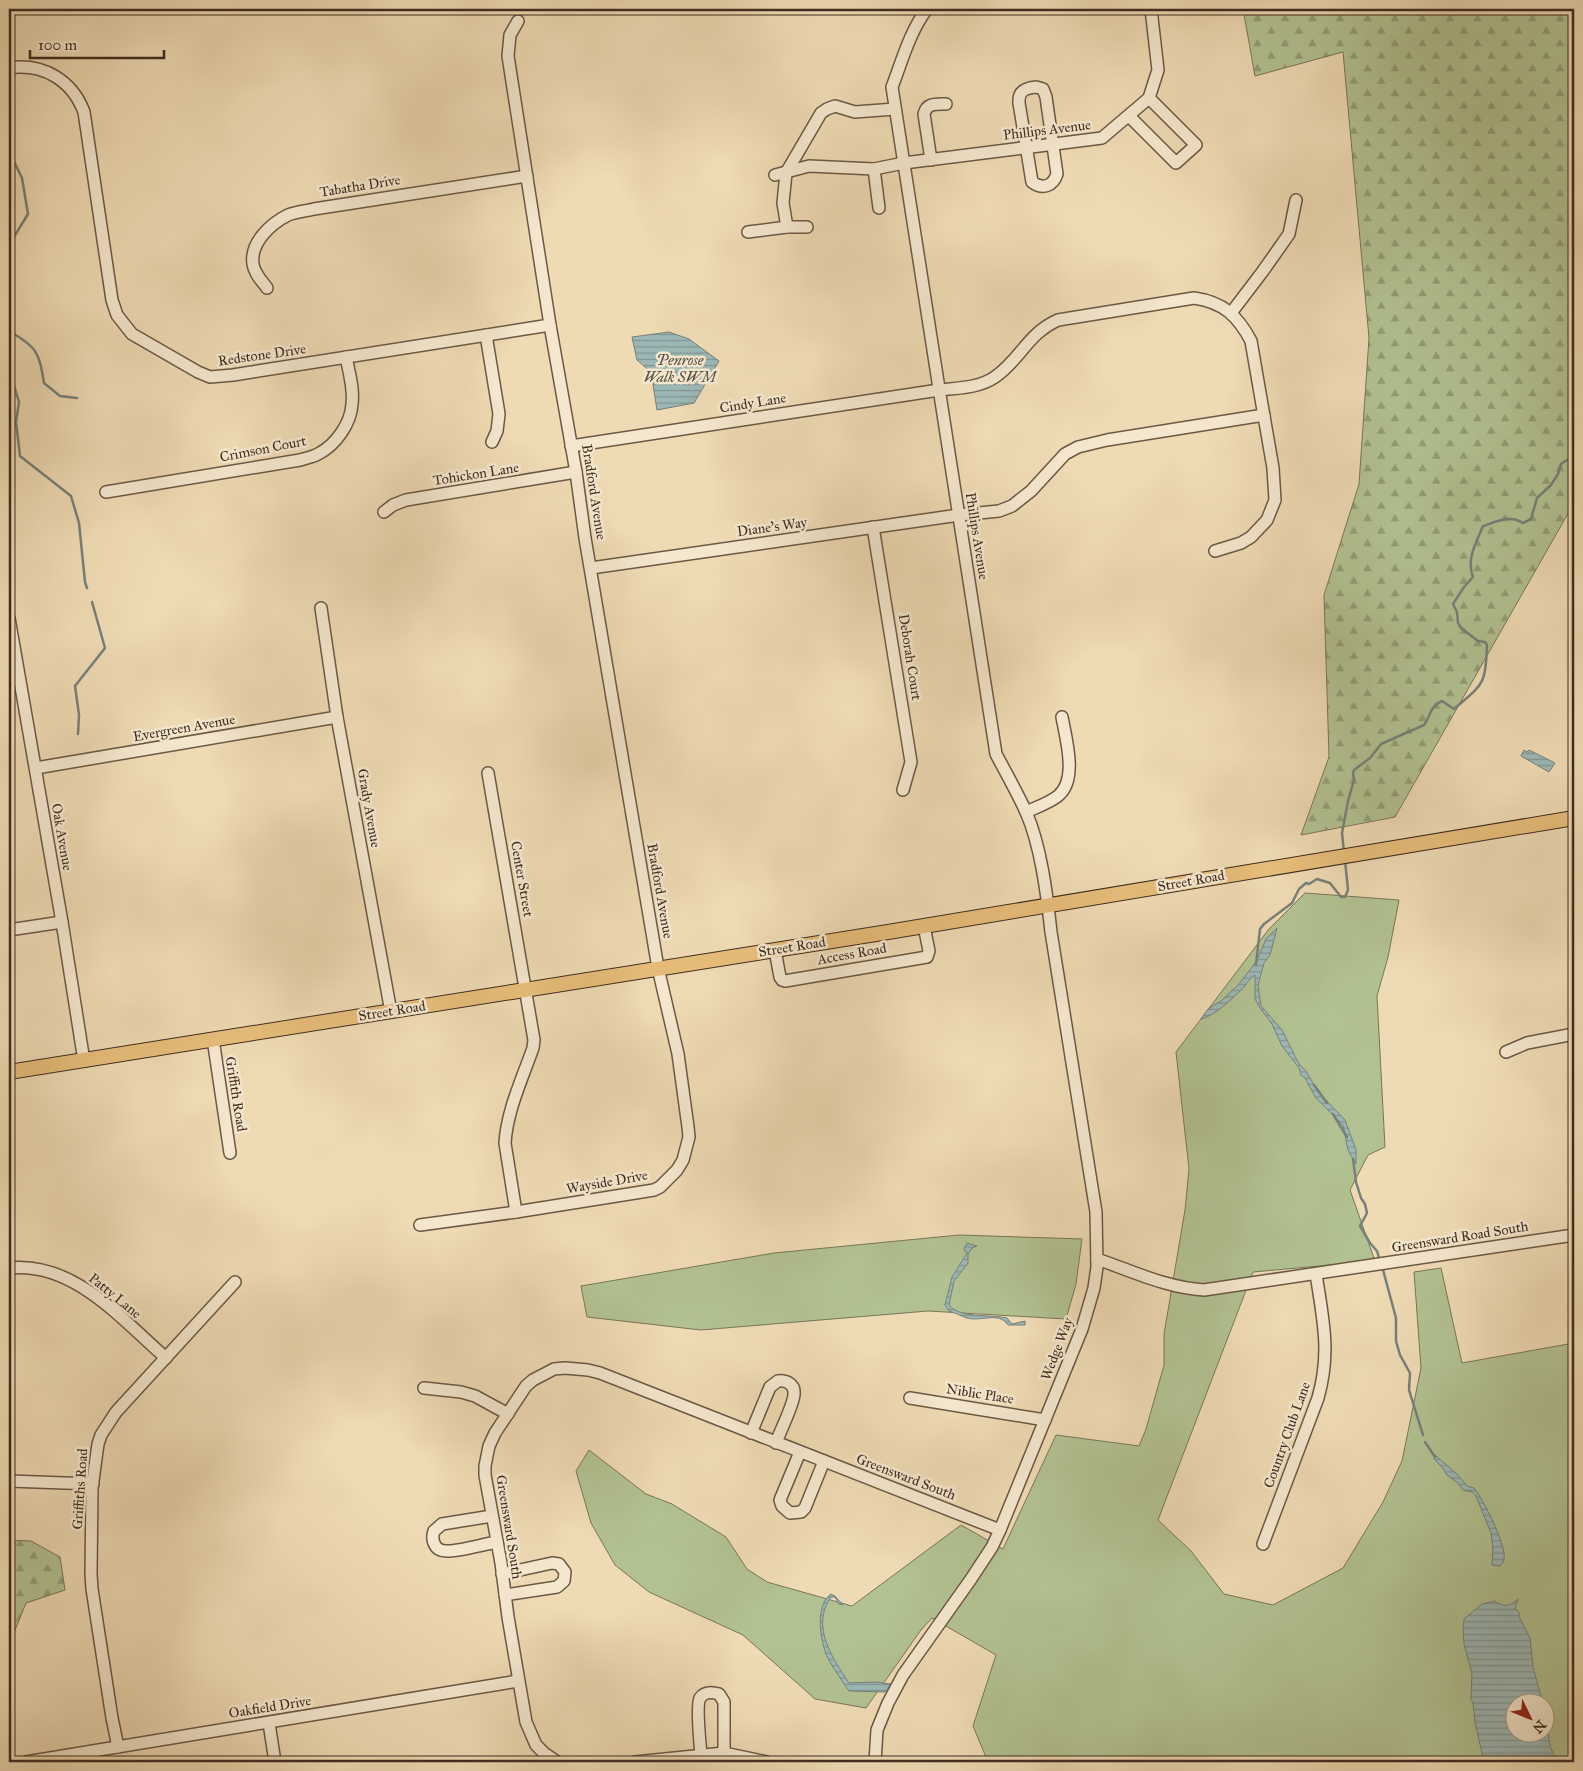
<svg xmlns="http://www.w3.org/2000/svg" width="1583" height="1771" viewBox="0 0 1583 1771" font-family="'IM FELL Great Primer',serif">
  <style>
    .green { fill: #b2c191; stroke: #787658; fill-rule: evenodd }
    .forest { fill: url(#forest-firs); stroke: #787658 }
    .park { fill: url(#park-tufts); stroke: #787658 }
    .water { fill: url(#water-rules); stroke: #77807a }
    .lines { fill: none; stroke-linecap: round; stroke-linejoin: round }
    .stream { stroke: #77807a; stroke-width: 2.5 }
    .minor-casing { stroke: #6b5845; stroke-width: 14 }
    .major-casing { stroke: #3f2c20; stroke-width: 16 }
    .minor { stroke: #f4e7ce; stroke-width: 11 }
    .major { stroke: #e7bd7a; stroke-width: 14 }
    .labels { text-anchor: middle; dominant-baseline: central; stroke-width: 5; stroke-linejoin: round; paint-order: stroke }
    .street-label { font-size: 14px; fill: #3f2c20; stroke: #f4e7ce }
    .water-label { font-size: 15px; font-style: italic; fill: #564f46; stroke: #f4e7ce }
  </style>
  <defs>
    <pattern id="forest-firs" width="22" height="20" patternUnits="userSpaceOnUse" patternTransform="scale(1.25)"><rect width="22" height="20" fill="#b2c191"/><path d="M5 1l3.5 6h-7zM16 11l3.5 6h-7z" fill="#929d76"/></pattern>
    <pattern id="park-tufts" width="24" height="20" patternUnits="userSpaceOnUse" patternTransform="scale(1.25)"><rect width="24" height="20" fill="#b2c191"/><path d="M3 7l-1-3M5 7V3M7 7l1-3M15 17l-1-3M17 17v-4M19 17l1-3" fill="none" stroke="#929d76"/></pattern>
    <pattern id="water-rules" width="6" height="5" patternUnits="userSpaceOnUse" patternTransform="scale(1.25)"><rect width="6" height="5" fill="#9cb8b6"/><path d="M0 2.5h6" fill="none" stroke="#819694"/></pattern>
  </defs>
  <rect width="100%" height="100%" fill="#eedab3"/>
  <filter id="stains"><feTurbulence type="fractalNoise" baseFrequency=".004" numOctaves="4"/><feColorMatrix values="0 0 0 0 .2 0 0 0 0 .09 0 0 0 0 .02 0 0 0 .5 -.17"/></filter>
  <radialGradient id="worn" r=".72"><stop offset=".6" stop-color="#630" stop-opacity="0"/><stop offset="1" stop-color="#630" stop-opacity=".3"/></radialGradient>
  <g class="green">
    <path d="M 1305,893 L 1399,900 L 1388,957 L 1377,996 L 1385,1147 L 1368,1155 L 1350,1190 L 1375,1261 L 1253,1272 L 1158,1520 L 1191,1551 L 1224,1594 L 1273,1605 L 1343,1568 L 1383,1502 L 1402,1461 L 1421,1368 L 1414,1272 L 1441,1268 L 1462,1363 L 1574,1343 L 1574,1762 L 988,1762 L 973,1726 L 996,1655 L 932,1618 L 921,1630 L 866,1708 L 815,1699 L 743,1635 L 649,1592 L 615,1565 L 591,1523 L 576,1471 L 589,1450 L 646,1494 L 672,1504 L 726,1537 L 747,1569 L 767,1582 L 852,1606 L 961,1525 L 1003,1549 L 1056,1435 L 1139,1446 L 1146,1429 L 1164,1365 L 1164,1334 L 1185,1210 L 1189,1169 L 1176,1052 L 1269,929 ZM 1516,1704 L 1546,1704 L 1546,1734 L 1516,1734 Z"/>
    <polygon points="959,1235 1082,1239 1076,1284 1066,1319 928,1311 701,1330 587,1317 581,1286 774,1253"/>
  </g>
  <g class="forest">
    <polygon points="1243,9 1574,9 1574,503 1395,817 1301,835 1329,757 1324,595 1359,484 1369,338 1343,52 1255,76"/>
    <polygon points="9,1540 31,1541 60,1557 65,1590 26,1603 9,1645"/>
  </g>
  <polygon class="park" points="509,9 641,9 530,13"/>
  <g class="water">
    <polygon points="669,332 689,339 719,361 694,403 657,410 651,372 637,360 632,337"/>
    <polygon points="1524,750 1527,752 1529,750 1555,763 1549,772 1521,756"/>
    <path d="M 1277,928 L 1270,955 L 1264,963 L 1258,985 L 1261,1006 L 1282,1030 L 1299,1064 L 1306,1071 L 1318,1092 L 1345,1120 L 1356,1150 L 1356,1164 L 1348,1150 L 1343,1125 L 1316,1098 L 1308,1084 L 1306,1079 L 1301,1075 L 1299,1068 L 1282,1046 L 1272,1024 L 1260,1008 L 1255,999 L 1255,975 C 1250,978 1248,982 1244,987 C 1234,997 1215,1016 1201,1019 L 1208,1009 L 1221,1001 L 1239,984 L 1256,962 L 1266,939 Z"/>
    <path d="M 967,1243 L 977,1246 L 972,1248 L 968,1254 L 968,1263 L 954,1281 L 949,1305 C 960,1319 990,1314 1007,1318 L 1012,1324 L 1025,1321 L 1025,1325 L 1008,1325 C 999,1311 981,1322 967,1318 C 961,1316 956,1313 949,1311 L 945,1305 L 952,1277 L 967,1253 L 964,1249 Z"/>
    <path d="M 1435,1455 L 1458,1475 L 1467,1486 L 1474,1488 C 1483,1499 1507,1546 1504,1559 C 1504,1562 1502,1564 1500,1566 L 1492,1565 L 1493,1549 L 1491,1533 L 1476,1496 L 1472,1492 L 1463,1490 L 1458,1483 L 1447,1475 L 1443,1468 L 1434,1459 Z"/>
    <path d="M 831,1594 L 835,1596 L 843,1605 L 839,1604 L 835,1597 L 831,1597 C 810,1626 833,1659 849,1683 L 876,1682 L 891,1684 L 885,1692 L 849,1691 C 843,1682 830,1664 826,1654 C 820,1638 815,1605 831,1594 Z"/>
    <path d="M 1518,1599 L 1515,1609 L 1519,1612 L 1519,1617 L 1530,1638 L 1533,1667 L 1542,1700 L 1540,1703 L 1516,1704 L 1516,1734 L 1546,1734 L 1546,1717 L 1550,1746 L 1557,1762 L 1484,1762 L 1475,1722 L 1473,1703 L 1471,1699 L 1472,1674 L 1464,1644 L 1463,1630 L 1464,1619 L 1482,1604 L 1494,1601 C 1504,1607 1509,1607 1518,1599 Z"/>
  </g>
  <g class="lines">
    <g class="stream">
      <polyline points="9,151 22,178 28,214 9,245"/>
      <polyline points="9,253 11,269 9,300"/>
      <path d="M 9,331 C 37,347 39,352 44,383 L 60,396 L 77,398"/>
      <polyline points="9,353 13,382 19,402 16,422 20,456 71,496 79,523 85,582 87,588"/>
      <polyline points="78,734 79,715 75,686 105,648 92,602"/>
      <path d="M 1344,852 L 1342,833 L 1348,801 L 1354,780 L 1353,774 L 1354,770 L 1370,758 L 1381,744 L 1424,725 C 1431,716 1429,707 1442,701 L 1454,709 C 1483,684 1486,685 1487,645 L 1485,642 L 1478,641 L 1461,628 L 1458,623 L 1457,612 L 1453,604 L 1464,587 L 1473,577 C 1466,559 1476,543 1483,526 C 1496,522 1510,514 1523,523 L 1531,519 L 1537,498 L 1551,485 L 1558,474 L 1561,464 L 1567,460 L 1574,461"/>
      <polyline points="1256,964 1260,929 1264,924 1292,903 1299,889 1306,883 1309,884 1317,879 1330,883 1341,897 1345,897 1348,890 1345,860"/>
      <polyline points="1314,1085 1327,1103"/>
      <polyline points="1333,1114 1347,1137"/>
      <polyline points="1353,1159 1356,1182 1361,1198 1365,1204 1367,1213 1360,1226 1370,1243 1377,1251 1380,1261"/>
      <polyline points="1382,1266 1396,1318 1396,1341 1400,1355 1410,1373 1409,1390 1423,1435"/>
      <polyline points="1425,1442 1435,1457"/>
    </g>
    <defs>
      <g id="minor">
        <path d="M 9,68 C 43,63 72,80 84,112 L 112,300 L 117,315 L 132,334 L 198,372 L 210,377 L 233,375 L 550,325"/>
        <path d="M 1036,87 L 1043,89 L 1046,97 L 1057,174 C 1053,186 1043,190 1032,182 L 1019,103 C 1018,91 1025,88 1036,87 Z"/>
        <polyline points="1129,116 1176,163 1196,145 1149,98"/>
        <path d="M 931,160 L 924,114 C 927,103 935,104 946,104"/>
        <polyline points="874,169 879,208"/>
        <polyline points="775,175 809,166 874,169 904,163 1102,138 1149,98 1158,70 1151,9"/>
        <polyline points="787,227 783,203 786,173 821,113 827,109 835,106 855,112 895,109"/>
        <polyline points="748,232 787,227 807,227"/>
        <path d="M 267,288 C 262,281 254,273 253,264 C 250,243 270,224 288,215 C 296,212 306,211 314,209 L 527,176"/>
        <polyline points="1231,313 1263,271 1289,234 1296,200"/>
        <polyline points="486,335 499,414 497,431 492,442"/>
        <path d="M 571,446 L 939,390 C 958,388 979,388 995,377 C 1021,359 1027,334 1058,320 L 1194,298 C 1223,302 1238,316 1251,341 L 1273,468 L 1275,500 L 1267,520 L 1251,537 L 1241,543 L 1215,551"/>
        <path d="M 106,492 L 300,460 C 306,458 313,457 318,454 C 336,445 351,423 352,404 C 354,389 349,372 346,357"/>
        <polyline points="384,512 393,505 406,500 576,472"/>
        <polyline points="873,527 911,762 903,790"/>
        <polyline points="591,568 959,515 999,511 1012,506 1031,491 1065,454 1078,447 1107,440 1264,415"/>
        <polyline points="321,608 337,717 391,1012"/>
        <polyline points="9,618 62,922 84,1061"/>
        <polyline points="36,768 337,717"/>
        <path d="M 488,773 L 534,1040 L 533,1048 C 522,1079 507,1111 505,1143 L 516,1212"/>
        <path d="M 1026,812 C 1037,807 1049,803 1058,796 C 1078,780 1066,739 1062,717"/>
        <polyline points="9,930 62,922"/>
        <polyline points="775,950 780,977 782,980 785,981 927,957 929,951 924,926"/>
        <polyline points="213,1039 230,1153"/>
        <polyline points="1506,1052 1527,1043 1574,1034"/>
        <polyline points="420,1225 516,1212 654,1190 660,1187 677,1170 683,1160 689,1137 688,1127 678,1054 658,968 585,538 576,472 550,325 508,56 510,35 518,21"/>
        <path d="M 1097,1259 C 1132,1271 1167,1288 1204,1290 L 1574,1235"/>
        <path d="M 9,1268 C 74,1261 121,1319 166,1358"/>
        <polyline points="424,1388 461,1392 475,1396 508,1414"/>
        <polyline points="910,1398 1045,1420"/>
        <path d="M 751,1433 L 770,1387 L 778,1381 C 786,1380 795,1384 794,1394 C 794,1404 780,1431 776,1443"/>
        <polyline points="800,1452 780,1500 782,1506 790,1513 801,1512 805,1508 824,1461"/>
        <polyline points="9,1481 93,1484"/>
        <path d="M 492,1516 L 442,1524 L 434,1531 C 431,1539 434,1551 446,1551 C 457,1552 484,1544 497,1542"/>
        <path d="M 1263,1544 L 1318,1398 C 1331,1352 1323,1320 1316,1274"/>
        <polyline points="502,1574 552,1563 559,1564 565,1572 564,1581 557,1587 505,1595"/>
        <polyline points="269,1723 275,1762"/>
        <polyline points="118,1747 112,1718 92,1589 91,1574 92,1488 98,1444 101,1435 116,1412 235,1282"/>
        <path d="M 701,1755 C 700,1744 696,1705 700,1698 C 705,1691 712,1692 719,1694 L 724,1702 L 724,1753"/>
        <polyline points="26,1762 518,1681"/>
        <polyline points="557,1762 544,1753 536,1745 526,1722 508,1617 501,1563 485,1475 485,1466 489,1446 495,1433 526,1386 533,1380 554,1369 565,1368 588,1370 600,1373 1000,1530"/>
        <polyline points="635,1762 724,1753 767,1762"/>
        <path d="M 875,1762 L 877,1730 L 888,1703 L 903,1675 L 971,1579 L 992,1547 L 1000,1530 L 1082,1329 L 1094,1288 L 1097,1267 L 1096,1212 L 1051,932 C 1047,895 1041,846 1026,812 C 1017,792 1006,773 996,754 L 892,87 C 902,61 910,31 927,9"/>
      </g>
      <polyline id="major" points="9,1072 882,933 1574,818"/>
    </defs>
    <use href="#minor" class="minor-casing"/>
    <use href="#major" class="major-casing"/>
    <use href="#minor" class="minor"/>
    <use href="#major" class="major"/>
  </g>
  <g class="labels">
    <g class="street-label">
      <text transform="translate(1047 130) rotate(-7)">Phillips Avenue</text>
      <text transform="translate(360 186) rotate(-9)">Tabatha Drive</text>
      <text transform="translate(262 355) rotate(-8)">Redstone Drive</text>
      <text transform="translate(753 403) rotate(-9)">Cindy Lane</text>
      <text transform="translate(263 449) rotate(-11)">Crimson Court</text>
      <text transform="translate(476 474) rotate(-9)">Tohickon Lane</text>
      <text transform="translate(594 492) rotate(81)">Bradford Avenue</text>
      <text transform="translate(772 527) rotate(-8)">Diane's Way</text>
      <text transform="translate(977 536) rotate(81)">Phillips Avenue</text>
      <text transform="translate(910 657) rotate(81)">Deborah Court</text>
      <text transform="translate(184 728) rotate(-10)">Evergreen Avenue</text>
      <text transform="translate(369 808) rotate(80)">Grady Avenue</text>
      <text transform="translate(62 837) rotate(80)">Oak Avenue</text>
      <text transform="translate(522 879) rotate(80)">Center Street</text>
      <text transform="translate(1191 881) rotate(-10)">Street Road</text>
      <text transform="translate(660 891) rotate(80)">Bradford Avenue</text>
      <text transform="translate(792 947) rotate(-9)">Street Road</text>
      <text transform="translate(852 954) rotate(-10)">Access Road</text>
      <text transform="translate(392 1011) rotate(-9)">Street Road</text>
      <text transform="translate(236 1094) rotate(81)">Griffith Road</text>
      <text transform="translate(607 1182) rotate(-10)">Wayside Drive</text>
      <text transform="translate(1460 1237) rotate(-9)">Greensward Road South</text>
      <text transform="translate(115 1296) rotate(39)">Patty Lane</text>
      <text transform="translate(1057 1349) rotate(-69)">Wedge Way</text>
      <text transform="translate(980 1394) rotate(9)">Niblic Place</text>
      <text transform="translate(1287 1435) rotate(-70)">Country Club Lane</text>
      <text transform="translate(906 1477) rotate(21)">Greensward South</text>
      <text transform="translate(80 1489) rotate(-86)">Griffiths Road</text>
      <text transform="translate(509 1527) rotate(81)">Greensward South</text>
      <text transform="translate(270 1707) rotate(-9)">Oakfield Drive</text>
    </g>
    <g class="water-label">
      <text x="680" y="360">Penrose<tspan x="680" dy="17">Walk SWM</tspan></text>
    </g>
  </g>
  <rect width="1583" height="1771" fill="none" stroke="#eedab3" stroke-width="30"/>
  <rect x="10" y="10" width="1563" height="1751" fill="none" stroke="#3f2c20" stroke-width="2.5"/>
  <rect x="15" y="15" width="1553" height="1741" fill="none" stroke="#3f2c20"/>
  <g transform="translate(1530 1718) rotate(133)"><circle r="24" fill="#f4e7ce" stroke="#ac9c88"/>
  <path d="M0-4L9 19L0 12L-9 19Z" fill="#8f2418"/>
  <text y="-8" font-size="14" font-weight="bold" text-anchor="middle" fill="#3f2c20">N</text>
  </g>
  <path d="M30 50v8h134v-8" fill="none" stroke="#3f2c20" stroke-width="2.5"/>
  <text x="38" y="50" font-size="15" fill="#3f2c20" stroke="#f4e7ce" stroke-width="4" paint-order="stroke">100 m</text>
  <rect width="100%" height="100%" filter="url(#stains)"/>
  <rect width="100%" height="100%" fill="url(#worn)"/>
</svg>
